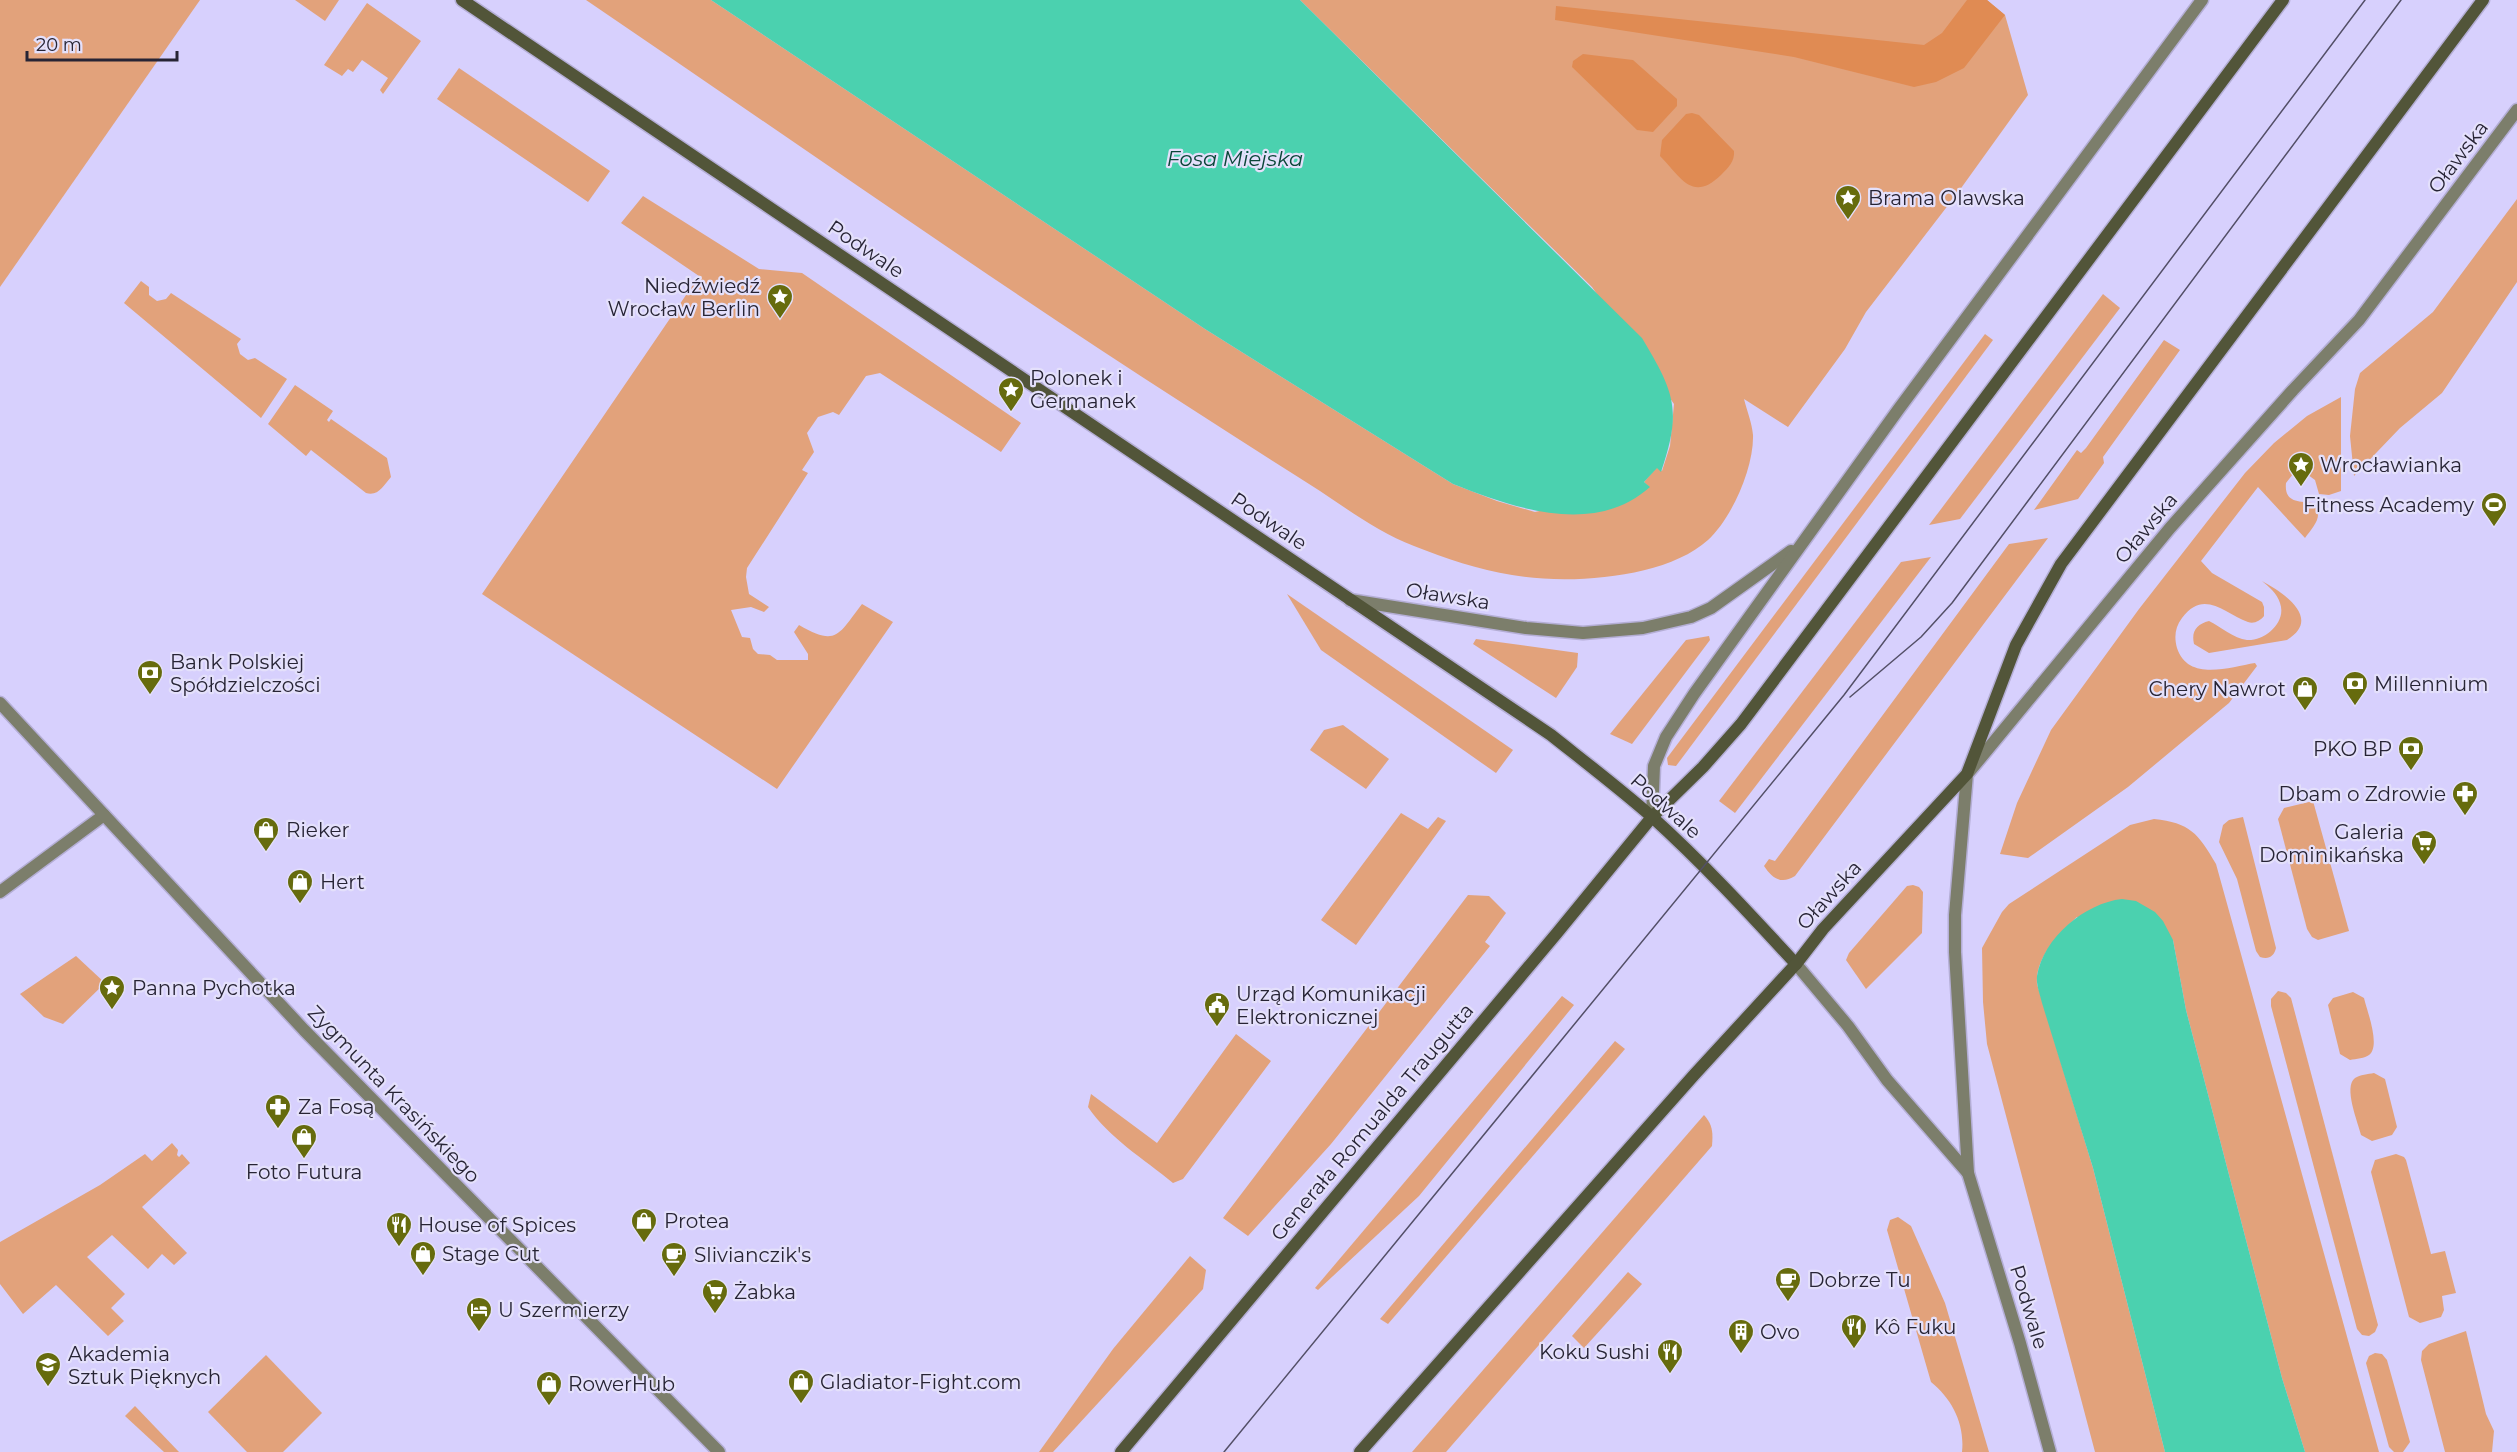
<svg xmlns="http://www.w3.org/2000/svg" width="2517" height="1452" viewBox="0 0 2517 1452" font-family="Montserrat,sans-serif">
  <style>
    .green { fill: #e2a27b }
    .forest { fill: #e08b53 }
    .water { fill: #4bd1af }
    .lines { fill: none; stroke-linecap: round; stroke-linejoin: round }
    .minor-casing { stroke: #b4aed5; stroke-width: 15 }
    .tertiary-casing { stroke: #b4aed5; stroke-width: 15 }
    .secondary-casing { stroke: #b4aed5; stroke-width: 15 }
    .minor { stroke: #7c7e6b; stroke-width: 12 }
    .tertiary { stroke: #7c7e6b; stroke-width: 12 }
    .secondary { stroke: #525539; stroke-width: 12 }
    .tram { stroke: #534f67; stroke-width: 1.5 }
    .labels { text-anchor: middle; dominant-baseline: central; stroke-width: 4.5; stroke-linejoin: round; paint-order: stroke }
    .street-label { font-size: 20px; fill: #272435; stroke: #e4e0fb }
    .poi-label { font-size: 20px; fill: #272435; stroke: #e4e0fb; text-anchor: start }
    .water-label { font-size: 21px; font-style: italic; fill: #0b4638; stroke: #e4e0fb }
  </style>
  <rect width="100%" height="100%" fill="#d7d0fd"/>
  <g class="green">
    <polygon points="0,0 200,0 0,287"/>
    <polygon points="295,0 339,0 325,21"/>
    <path d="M 586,0 L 711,0 L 1205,329 L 1453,484 L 1497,501 L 1535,512 L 1649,487 L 1644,482 L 1657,467 L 1662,471 L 1670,446 L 1674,404 L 1592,287 L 1300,0 L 1987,0 L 2005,15 L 2028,95 L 1959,191 L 1866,312 L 1845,349 L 1788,427 L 1744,399 C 1747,411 1752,423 1753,435 C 1754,467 1732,518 1708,540 C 1665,579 1567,585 1512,575 C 1479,570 1445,558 1414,546 C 1380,533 1350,511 1320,491 C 1274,462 1229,433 1184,404 C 982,274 785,135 586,0 Z"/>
    <polygon points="367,3 421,41 383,94 380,90 388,78 362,60 353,72 348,69 342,76 324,65"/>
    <polygon points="459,68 610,171 588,202 437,99"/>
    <path d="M 643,196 L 759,269 L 802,273 L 1021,423 L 1001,452 L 880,373 L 866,376 L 839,415 L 833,412 L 818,417 L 807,433 L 814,452 L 802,470 L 808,473 L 747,568 L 746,577 L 749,594 L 769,607 L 764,612 L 751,607 L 731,610 L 742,637 L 750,638 L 753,649 L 758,654 L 770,655 L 777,660 L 808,660 L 808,654 L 794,632 L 799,625 C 837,647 838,635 862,604 L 893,622 L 777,789 L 482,594 L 699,276 L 621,223 Z"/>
    <polygon points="2517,199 2517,282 2442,393 2400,428 2354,476 2350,436 2355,389 2360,373 2433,312"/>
    <polygon points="141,281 149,287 149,295 157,301 166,299 171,293 241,339 237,344 240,354 248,360 255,358 287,379 261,418 124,303"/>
    <polygon points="2103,294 2120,308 1960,519 1929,525"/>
    <polygon points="1985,334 1993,340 1685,754 1676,766 1668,765 1667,758"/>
    <polygon points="2164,340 2180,350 2103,457 2104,463 2078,499 2034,510 2077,450 2081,453 2086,448"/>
    <path d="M 295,385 L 333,411 L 327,420 L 329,422 L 331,419 L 387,458 L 391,477 C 384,485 378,497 366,493 L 311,450 L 306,456 L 268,424 Z"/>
    <path d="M 2341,397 L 2341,491 L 2329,495 L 2319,494 L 2315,480 L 2304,472 L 2293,474 L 2286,483 C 2284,503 2299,501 2313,503 C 2325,516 2313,527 2305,538 L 2258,487 L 2201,561 L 2212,573 L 2262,602 L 2264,607 L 2264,616 C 2260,621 2254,624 2248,622 C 2225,614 2204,588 2182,618 C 2175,627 2174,637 2177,648 C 2188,682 2230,667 2255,663 L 2257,666 L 2229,703 L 2128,787 L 2028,858 L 2000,854 L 2017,803 L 2051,730 L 2139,609 L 2245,473 L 2274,443 L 2307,416 Z"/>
    <path d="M 2048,538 L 1795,876 C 1781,885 1772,878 1764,866 L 1769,859 L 1775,861 L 2009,544 Z"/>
    <polygon points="1931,557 1735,813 1719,801 1901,562"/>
    <path d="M 2262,581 C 2282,592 2323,618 2287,640 L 2209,653 L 2194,644 C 2191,631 2197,624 2209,621 C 2220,626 2234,639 2247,640 C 2265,641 2287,622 2280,603 C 2277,593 2269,587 2262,581 Z"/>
    <polygon points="1287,594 1513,750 1496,773 1321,650"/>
    <polygon points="1709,636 1710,640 1632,744 1610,734 1686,640"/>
    <polygon points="1476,639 1578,653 1577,667 1556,698 1473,644"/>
    <polygon points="1343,725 1389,759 1366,789 1310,750 1324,730"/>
    <polygon points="2313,801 2349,931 2318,940 2312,937 2307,929 2278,819 2284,808"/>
    <polygon points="1401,813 1428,829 1438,817 1446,821 1356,945 1321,920"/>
    <path d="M 2243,817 L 2276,948 C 2274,956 2269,960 2260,957 L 2256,951 L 2237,879 L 2219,842 L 2223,825 L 2229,820 Z"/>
    <path d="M 2154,819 C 2190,823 2198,833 2216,864 L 2379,1452 L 2305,1452 L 2282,1378 L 2186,1010 L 2173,940 L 2077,917 C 2059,933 2035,958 2037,984 L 2093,1168 L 2165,1452 L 2095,1452 L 1987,1044 L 1983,1002 L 1982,948 L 2002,912 L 2009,904 L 2130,825 Z"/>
    <polygon points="1913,885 1919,887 1923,892 1922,933 1866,989 1846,960 1849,953 1907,886"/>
    <polygon points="1468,895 1489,896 1506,913 1485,942 1490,946 1331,1144 1248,1236 1223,1218"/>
    <polygon points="76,956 105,983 63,1024 44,1017 20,994"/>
    <polygon points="2278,991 2286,993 2291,998 2378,1325 2375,1332 2369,1336 2362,1335 2357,1329 2271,1006 2271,999"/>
    <path d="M 2353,992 L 2364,998 C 2367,1011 2381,1046 2369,1055 C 2365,1058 2356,1059 2350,1060 L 2340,1054 L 2328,1005 L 2333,998 Z"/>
    <polygon points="1562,996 1574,1005 1419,1196 1318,1290 1315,1288"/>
    <path d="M 1236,1034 L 1271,1061 L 1183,1179 L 1173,1183 C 1144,1159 1109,1138 1088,1107 L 1091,1094 L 1157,1143 Z"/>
    <polygon points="1615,1041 1625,1049 1388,1324 1380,1319"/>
    <path d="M 2374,1073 L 2385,1079 L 2397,1127 L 2392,1135 L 2372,1141 L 2361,1135 C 2358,1122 2343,1087 2355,1078 C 2360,1075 2368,1074 2374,1073 Z"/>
    <path d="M 1704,1115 C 1713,1125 1713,1133 1712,1146 L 1446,1452 L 1412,1452 Z"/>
    <polygon points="172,1143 178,1150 177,1155 179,1157 182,1154 190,1163 142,1207 187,1253 174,1265 162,1254 148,1269 112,1235 87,1257 125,1294 111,1308 124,1321 108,1336 56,1285 23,1314 0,1284 0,1242 100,1185 145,1154 152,1161"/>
    <polygon points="2396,1154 2404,1157 2406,1160 2431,1254 2445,1251 2456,1293 2442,1296 2444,1310 2441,1317 2420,1323 2409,1317 2371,1172 2375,1160"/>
    <path d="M 1898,1217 L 1911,1226 L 1945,1303 L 1989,1452 L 1962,1452 C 1965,1424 1952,1399 1931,1382 L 1887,1230 L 1890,1220 Z"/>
    <polygon points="1190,1256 1206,1270 1203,1289 1053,1452 1039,1452 1113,1349"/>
    <polygon points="1628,1272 1642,1284 1584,1348 1572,1336"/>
    <polygon points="2466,1331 2486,1414 2494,1431 2492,1452 2445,1452 2421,1360 2422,1351 2429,1344"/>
    <polygon points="2375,1353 2382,1354 2387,1360 2410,1442 2403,1452 2394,1452 2389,1447 2366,1363 2369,1356"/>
    <polygon points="266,1355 322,1413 283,1452 247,1452 208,1412"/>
    <polygon points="135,1406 179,1452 164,1452 125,1416"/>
  </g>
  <g class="forest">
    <polygon points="1967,0 1987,0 2005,15 1964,68 1936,82 1914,87 1794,57 1555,20 1556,6 1924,45 1942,33"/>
    <polygon points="1583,54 1633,60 1677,99 1677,106 1653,132 1637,130 1572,67 1573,61"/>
    <path d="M 1692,113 L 1699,115 L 1734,151 C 1735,161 1728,168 1721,175 C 1692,203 1681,177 1660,156 L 1662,140 L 1686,114 Z"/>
  </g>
  <g class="water">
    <path d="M 711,0 L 1300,0 L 1642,338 C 1675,393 1682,410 1661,472 L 1657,468 L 1644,482 L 1650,487 C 1594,537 1514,508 1453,484 L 1205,329 Z"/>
    <path d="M 2122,899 L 2136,901 L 2155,912 L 2163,921 L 2173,940 L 2186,1010 L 2282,1378 L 2305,1452 L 2165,1452 L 2093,1168 L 2042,1003 C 2040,994 2036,985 2037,976 C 2043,938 2085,903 2122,899 Z"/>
  </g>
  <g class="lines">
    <defs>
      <g id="minor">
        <polyline points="1967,774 1955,915 1955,952 1968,1173 2020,1343 2050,1452"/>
        <polyline points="0,892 104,815"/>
        <polyline points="1796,964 1848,1026 1887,1080 1968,1173"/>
      </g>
      <g id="tertiary">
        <polyline points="1350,600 1526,628 1583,633 1643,628 1691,617 1711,608 1791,551"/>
        <polyline points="0,703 304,1030 719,1452"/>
        <polyline points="1969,772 2170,528 2293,390 2359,320 2517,110"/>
        <polyline points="1652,817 1654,766 1666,737 1694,694 1898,410 2202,0"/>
      </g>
      <g id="secondary">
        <path d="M 462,0 L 1551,735 C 1585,762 1619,788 1651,816 C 1702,862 1749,913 1796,964"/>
        <polyline points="1121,1452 1557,933 1652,817 1703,767 1741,724 2283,0"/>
        <polyline points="1360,1452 1694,1075 1796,964 1823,929 1967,774 2016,645 2061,564 2483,0"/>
      </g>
    </defs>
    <use href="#minor" class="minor-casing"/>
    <use href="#tertiary" class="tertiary-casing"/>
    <use href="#secondary" class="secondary-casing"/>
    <use href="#minor" class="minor"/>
    <use href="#tertiary" class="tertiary"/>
    <use href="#secondary" class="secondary"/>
    <g class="tram">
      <polyline points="1850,697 1921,637 1952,603 2401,0"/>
      <polyline points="1224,1452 1844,695 2365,0"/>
    </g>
  </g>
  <defs>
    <symbol id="sight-pin" viewBox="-11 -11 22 30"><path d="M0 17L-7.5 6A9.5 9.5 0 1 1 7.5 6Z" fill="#666b0d" stroke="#e4e0fb"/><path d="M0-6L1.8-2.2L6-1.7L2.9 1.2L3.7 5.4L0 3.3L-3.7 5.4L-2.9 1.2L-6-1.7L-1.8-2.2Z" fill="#fff"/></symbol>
    <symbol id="stadium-pin" viewBox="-11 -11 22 30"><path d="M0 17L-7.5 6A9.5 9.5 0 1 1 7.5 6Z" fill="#666b0d" stroke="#e4e0fb"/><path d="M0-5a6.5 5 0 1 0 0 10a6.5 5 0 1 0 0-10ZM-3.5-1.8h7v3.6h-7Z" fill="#fff"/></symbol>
    <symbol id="bank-pin" viewBox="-11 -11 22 30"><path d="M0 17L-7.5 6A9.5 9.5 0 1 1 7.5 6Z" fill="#666b0d" stroke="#e4e0fb"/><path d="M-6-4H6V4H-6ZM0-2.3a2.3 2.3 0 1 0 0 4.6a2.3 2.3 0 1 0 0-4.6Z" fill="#fff"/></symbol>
    <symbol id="shop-pin" viewBox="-11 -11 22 30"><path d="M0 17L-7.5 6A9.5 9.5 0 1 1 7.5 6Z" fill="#666b0d" stroke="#e4e0fb"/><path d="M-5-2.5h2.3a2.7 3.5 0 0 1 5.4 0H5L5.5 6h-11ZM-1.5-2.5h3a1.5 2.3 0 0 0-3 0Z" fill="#fff"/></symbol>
    <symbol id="pharmacy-pin" viewBox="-11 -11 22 30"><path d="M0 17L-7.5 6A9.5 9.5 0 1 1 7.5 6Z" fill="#666b0d" stroke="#e4e0fb"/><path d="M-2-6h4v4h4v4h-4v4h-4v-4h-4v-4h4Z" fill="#fff"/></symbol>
    <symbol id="supermarket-pin" viewBox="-11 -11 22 30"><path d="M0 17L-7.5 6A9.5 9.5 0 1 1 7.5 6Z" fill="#666b0d" stroke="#e4e0fb"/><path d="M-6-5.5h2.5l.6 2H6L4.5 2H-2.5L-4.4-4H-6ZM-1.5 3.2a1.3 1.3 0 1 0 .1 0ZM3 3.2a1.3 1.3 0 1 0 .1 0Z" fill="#fff"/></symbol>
    <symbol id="civic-pin" viewBox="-11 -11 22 30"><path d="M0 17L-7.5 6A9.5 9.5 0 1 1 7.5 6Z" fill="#666b0d" stroke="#e4e0fb"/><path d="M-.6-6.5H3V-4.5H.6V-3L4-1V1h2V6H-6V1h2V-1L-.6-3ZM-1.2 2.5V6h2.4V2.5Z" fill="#fff"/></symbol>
    <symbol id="restaurant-pin" viewBox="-11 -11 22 30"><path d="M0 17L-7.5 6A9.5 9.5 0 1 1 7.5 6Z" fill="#666b0d" stroke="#e4e0fb"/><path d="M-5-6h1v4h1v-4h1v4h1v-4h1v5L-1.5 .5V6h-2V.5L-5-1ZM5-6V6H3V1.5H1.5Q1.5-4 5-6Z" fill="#fff"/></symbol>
    <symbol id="cafe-pin" viewBox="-11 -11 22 30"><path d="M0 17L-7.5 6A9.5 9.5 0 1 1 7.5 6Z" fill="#666b0d" stroke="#e4e0fb"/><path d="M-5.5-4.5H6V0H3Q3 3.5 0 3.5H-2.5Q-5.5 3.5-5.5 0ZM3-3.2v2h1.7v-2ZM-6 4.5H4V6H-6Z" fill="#fff"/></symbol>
    <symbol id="hotel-pin" viewBox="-11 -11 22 30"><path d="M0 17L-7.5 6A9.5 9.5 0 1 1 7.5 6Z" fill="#666b0d" stroke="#e4e0fb"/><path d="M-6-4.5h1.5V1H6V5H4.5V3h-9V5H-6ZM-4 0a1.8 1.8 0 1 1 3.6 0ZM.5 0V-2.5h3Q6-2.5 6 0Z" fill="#fff"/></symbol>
    <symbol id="building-pin" viewBox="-11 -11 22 30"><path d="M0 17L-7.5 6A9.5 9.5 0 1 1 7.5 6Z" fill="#666b0d" stroke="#e4e0fb"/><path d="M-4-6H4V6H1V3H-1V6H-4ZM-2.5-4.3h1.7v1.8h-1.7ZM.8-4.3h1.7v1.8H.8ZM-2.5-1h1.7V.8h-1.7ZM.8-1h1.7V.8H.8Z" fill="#fff"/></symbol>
    <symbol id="university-pin" viewBox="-11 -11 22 30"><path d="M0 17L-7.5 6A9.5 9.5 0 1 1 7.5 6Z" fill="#666b0d" stroke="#e4e0fb"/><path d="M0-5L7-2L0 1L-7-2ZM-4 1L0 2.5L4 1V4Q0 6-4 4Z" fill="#fff"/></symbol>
  </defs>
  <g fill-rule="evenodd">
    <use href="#sight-pin" x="1833" y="183" width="30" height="40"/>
    <use href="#sight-pin" x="765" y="282" width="30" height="40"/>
    <use href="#sight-pin" x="996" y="375" width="30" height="40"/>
    <use href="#sight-pin" x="2286" y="450" width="30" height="40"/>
    <use href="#stadium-pin" x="2479" y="490" width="30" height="40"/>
    <use href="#bank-pin" x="135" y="658" width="30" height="40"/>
    <use href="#bank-pin" x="2340" y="669" width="30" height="40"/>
    <use href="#shop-pin" x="2290" y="674" width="30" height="40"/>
    <use href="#bank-pin" x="2396" y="734" width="30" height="40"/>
    <use href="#pharmacy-pin" x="2450" y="779" width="30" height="40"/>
    <use href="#shop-pin" x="251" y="815" width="30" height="40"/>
    <use href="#supermarket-pin" x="2409" y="828" width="30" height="40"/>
    <use href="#shop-pin" x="285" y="867" width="30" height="40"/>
    <use href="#sight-pin" x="97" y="973" width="30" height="40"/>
    <use href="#civic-pin" x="1202" y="990" width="30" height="40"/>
    <use href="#pharmacy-pin" x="263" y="1092" width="30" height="40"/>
    <use href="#shop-pin" x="289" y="1122" width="30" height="40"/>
    <use href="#shop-pin" x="629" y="1206" width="30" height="40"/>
    <use href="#restaurant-pin" x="384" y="1210" width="30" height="40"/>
    <use href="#shop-pin" x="408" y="1239" width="30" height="40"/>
    <use href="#cafe-pin" x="659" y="1240" width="30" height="40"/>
    <use href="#cafe-pin" x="1773" y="1265" width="30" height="40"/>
    <use href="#supermarket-pin" x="700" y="1277" width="30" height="40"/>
    <use href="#hotel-pin" x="464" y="1295" width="30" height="40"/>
    <use href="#restaurant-pin" x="1839" y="1312" width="30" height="40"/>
    <use href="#building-pin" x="1726" y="1317" width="30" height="40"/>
    <use href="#restaurant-pin" x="1655" y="1337" width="30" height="40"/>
    <use href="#university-pin" x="33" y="1350" width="30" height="40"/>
    <use href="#shop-pin" x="786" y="1367" width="30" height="40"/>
    <use href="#shop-pin" x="534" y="1369" width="30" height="40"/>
  </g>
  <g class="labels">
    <g class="street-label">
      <text transform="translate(2458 157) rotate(-53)">Oławska</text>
      <text transform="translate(866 249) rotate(34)">Podwale</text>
      <text transform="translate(1269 521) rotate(34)">Podwale</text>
      <text transform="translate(2146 528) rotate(-50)">Oławska</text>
      <text transform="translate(1448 596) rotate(9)">Oławska</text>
      <text transform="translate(1666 806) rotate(42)">Podwale</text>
      <text transform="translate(1829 895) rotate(-48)">Oławska</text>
      <text transform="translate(394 1094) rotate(46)">Zygmunta Krasińskiego</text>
      <text transform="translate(1372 1122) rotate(-50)">Generała Romualda Traugutta</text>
      <text transform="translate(2029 1307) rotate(73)">Podwale</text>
    </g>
    <g class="poi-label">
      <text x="1868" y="198">Brama Olawska</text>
      <text x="760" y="286" text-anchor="end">Niedźwiedź<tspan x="760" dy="23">Wrocław Berlin</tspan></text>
      <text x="1030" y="378">Polonek i<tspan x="1030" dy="23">Germanek</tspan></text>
      <text x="2320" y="465">Wrocławianka</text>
      <text x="2474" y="505" text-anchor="end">Fitness Academy</text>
      <text x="170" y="662">Bank Polskiej<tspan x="170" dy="23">Spółdzielczości</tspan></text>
      <text x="2374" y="684">Millennium</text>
      <text x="2286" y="689" text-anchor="end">Chery Nawrot</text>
      <text x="2392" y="749" text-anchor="end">PKO BP</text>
      <text x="2446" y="794" text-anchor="end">Dbam o Zdrowie</text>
      <text x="286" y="830">Rieker</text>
      <text x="2404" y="832" text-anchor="end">Galeria<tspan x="2404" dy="23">Dominikańska</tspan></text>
      <text x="320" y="882">Hert</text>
      <text x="132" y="988">Panna Pychotka</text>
      <text x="1236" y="994">Urząd Komunikacji<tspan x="1236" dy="23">Elektronicznej</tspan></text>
      <text x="298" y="1107">Za Fosą</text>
      <text x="304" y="1172" text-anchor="middle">Foto Futura</text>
      <text x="664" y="1221">Protea</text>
      <text x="418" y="1225">House of Spices</text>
      <text x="442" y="1254">Stage Cut</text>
      <text x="694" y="1255">Slivianczik's</text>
      <text x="1808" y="1280">Dobrze Tu</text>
      <text x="734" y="1292">Żabka</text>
      <text x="498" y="1310">U Szermierzy</text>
      <text x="1874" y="1327">Kô Fuku</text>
      <text x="1760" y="1332">Ovo</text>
      <text x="1650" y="1352" text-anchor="end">Koku Sushi</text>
      <text x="68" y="1354">Akademia<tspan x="68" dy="23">Sztuk Pięknych</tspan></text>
      <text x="820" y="1382">Gladiator-Fight.com</text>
      <text x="568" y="1384">RowerHub</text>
    </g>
    <g class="water-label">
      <text x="1235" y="158">Fosa Miejska</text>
    </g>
  </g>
  <path d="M27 51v9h150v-9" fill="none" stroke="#272435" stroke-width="3"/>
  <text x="36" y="51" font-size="18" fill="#272435" stroke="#e4e0fb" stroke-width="4.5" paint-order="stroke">20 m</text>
</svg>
